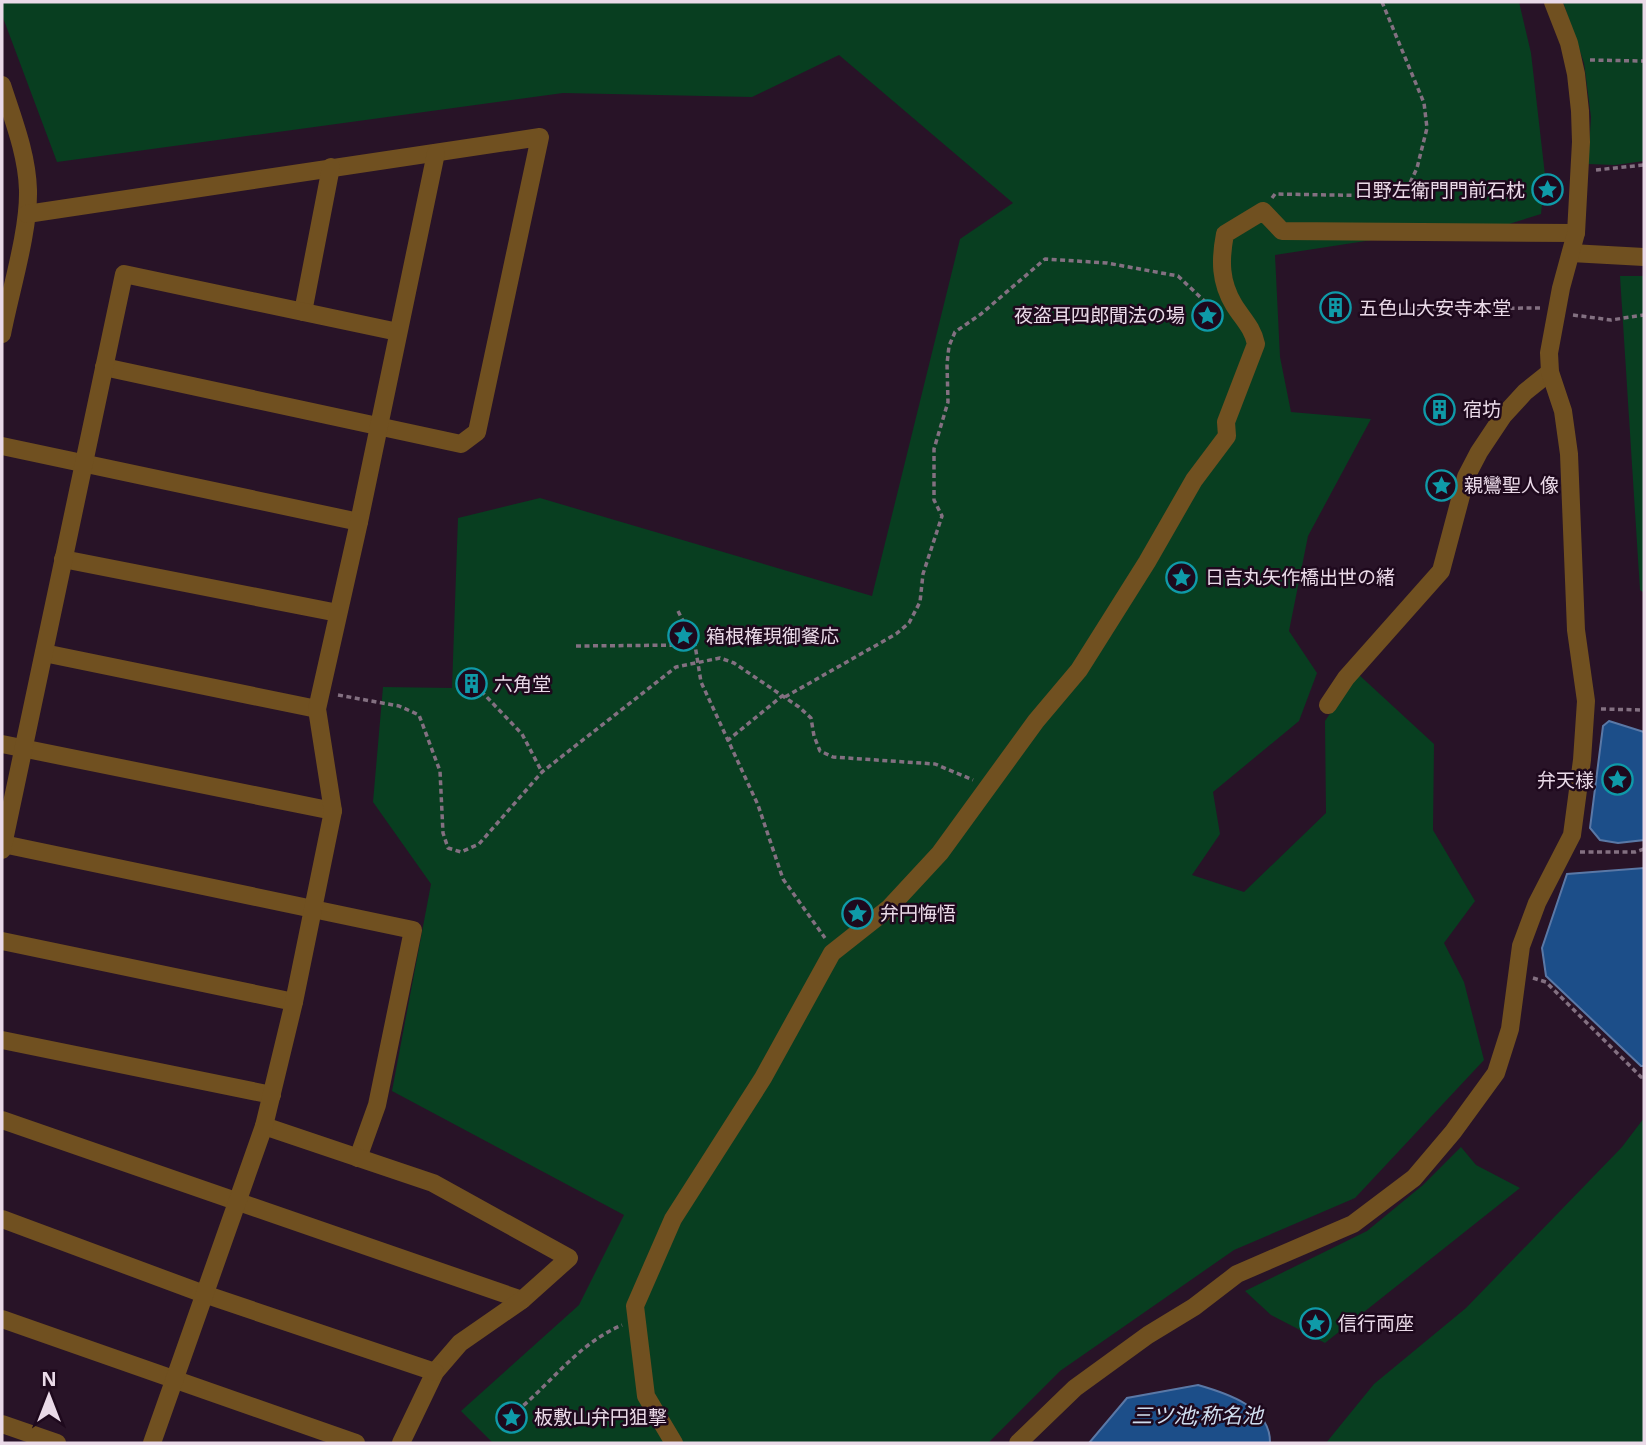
<svg xmlns="http://www.w3.org/2000/svg" width="1646" height="1445" viewBox="0 0 1646 1445" font-family="'Noto Sans','Noto Sans JP',sans-serif">
  <style>
    .green { fill: #083e20 }
    .water { fill: #1c4e89; stroke: #5a78a6; stroke-width: 2 }
    .lines { fill: none; stroke-linecap: round; stroke-linejoin: round }
    .path { stroke: #837081; stroke-width: 3.5; stroke-dasharray: 5 3.5; stroke-linecap: butt }
    .minor { stroke: #705020; stroke-width: 18 }
    .labels { text-anchor: middle; dominant-baseline: central; stroke-width: 5; stroke-linejoin: round; paint-order: stroke }
    .poi-label { font-size: 19px; fill: #eadae8; stroke: #1e091d; text-anchor: start }
    .water-label { font-size: 21px; font-style: italic; fill: #cfddee; stroke: #1e091d }
  </style>
  <rect width="100%" height="100%" fill="#281327"/>
  <g class="green">
    <polygon points="2,2 1519,2 1531,53 1545,175 1541,214 1509,224 1424,232 1275,255 1280,357 1291,412 1371,419 1308,536 1289,631 1317,673 1299,721 1213,792 1220,834 1192,875 1244,892 1326,813 1325,721 1357,673 1434,744 1433,830 1475,901 1444,943 1464,982 1484,1060 1355,1198 1234,1250 1060,1371 988,1443 493,1443 461,1411 579,1305 624,1215 392,1091 431,884 373,802 383,687 452,688 458,518 540,498 872,596 960,239 1013,203 839,55 752,97 563,93 57,162 2,15"/>
    <polygon points="1563,2 1644,2 1644,161 1615,165 1588,164 1591,117 1584,63"/>
    <polygon points="1620,276 1644,276 1644,593 1640,590"/>
    <polygon points="1644,1118 1644,1443 1326,1443 1374,1384 1466,1308 1622,1147"/>
    <polygon points="1461,1147 1476,1165 1520,1188 1325,1343 1271,1315 1245,1291 1367,1231 1423,1185"/>
  </g>
  <g class="water">
    <polygon points="1609,721 1644,732 1644,840 1618,843 1600,840 1590,828 1603,726"/>
    <polygon points="1644,868 1644,1066 1641,1066 1546,976 1542,948 1567,874"/>
    <path d="M 1198,1385 C 1226,1393 1271,1407 1270,1443 L 1089,1443 L 1127,1398 Z"/>
  </g>
  <g class="lines">
    <g class="path">
      <polyline points="1590,60 1644,61"/>
      <polyline points="1596,170 1644,165"/>
      <polyline points="1272,198 1275,194 1390,196 1410,183 1417,168 1427,128 1424,103 1382,2"/>
      <polyline points="1382,309 1541,308"/>
      <polyline points="1573,315 1611,320 1644,315"/>
      <polyline points="678,611 695,645 701,682 758,805 783,879 825,938"/>
      <polyline points="576,646 690,645 693,642"/>
      <polyline points="481,691 522,734 542,772"/>
      <polyline points="338,695 399,706 419,715 440,771 443,833 448,848 461,852 479,844 542,772 676,667 720,658 734,663 799,707 811,718 814,736 820,751 833,757 935,764 973,780"/>
      <polyline points="785,697 896,634 909,623 920,602 923,574 942,516 934,500 934,449 948,402 947,364 949,346 955,332 981,314 1045,259 1107,263 1178,276 1217,313"/>
      <polyline points="1601,709 1644,710"/>
      <polyline points="727,741 782,696"/>
      <polyline points="1580,852 1635,852 1644,849"/>
      <polyline points="1533,978 1546,982 1641,1077 1644,1077"/>
      <path d="M 517,1411 C 553,1381 578,1344 622,1325"/>
    </g>
    <g class="minor">
      <path d="M 2,85 C 13,119 27,154 28,190 C 29,232 10,292 2,334"/>
      <polyline points="27,214 540,137 477,432 461,444 104,367"/>
      <polyline points="1571,253 1644,257"/>
      <polyline points="303,312 331,167"/>
      <polyline points="2,446 359,522"/>
      <polyline points="63,559 338,613"/>
      <polyline points="44,653 317,709"/>
      <polyline points="1328,705 1346,678 1441,571 1466,477 1479,452 1503,416 1525,392 1550,372"/>
      <polyline points="2,744 333,811"/>
      <polyline points="3,844 413,930 377,1105 358,1158"/>
      <polyline points="2,850 124,274 398,332"/>
      <polyline points="2,941 294,1002"/>
      <polyline points="2,1040 272,1095"/>
      <polyline points="2,1120 522,1300"/>
      <polyline points="264,1126 433,1183 569,1258 522,1300 460,1343 435,1372 401,1443"/>
      <polyline points="2,1219 204,1294 435,1372"/>
      <polyline points="2,1319 356,1443"/>
      <polyline points="2,1424 57,1443"/>
      <polyline points="152,1443 264,1126 294,1002 333,811 317,709 359,522 436,153"/>
      <path d="M 674,1443 L 646,1396 L 635,1306 L 673,1219 L 763,1078 L 832,953 L 889,908 L 940,853 L 1036,721 L 1079,670 L 1147,562 L 1194,480 L 1227,436 L 1226,422 L 1256,344 C 1253,328 1242,318 1234,305 C 1220,282 1220,260 1225,234 L 1263,211 L 1282,231 L 1576,233"/>
      <polyline points="1018,1443 1075,1388 1148,1335 1194,1307 1237,1274 1353,1224 1414,1178 1453,1132 1496,1073 1510,1029 1521,946 1537,903 1572,835 1582,760 1586,701 1576,630 1569,454 1563,411 1550,372 1549,353 1561,288 1576,233 1581,142 1580,111 1576,74 1569,43 1553,2"/>
    </g>
  </g>
  <defs>
    <symbol id="sight-ring" viewBox="-11 -11 22 22"><circle r="9.5" fill="#1e091d" stroke="#0f9aa8" stroke-width="1.5"/><path d="M0-6L1.8-2.2L6-1.7L2.9 1.2L3.7 5.4L0 3.3L-3.7 5.4L-2.9 1.2L-6-1.7L-1.8-2.2Z" fill="#0f9aa8"/></symbol>
    <symbol id="building-ring" viewBox="-11 -11 22 22"><circle r="9.5" fill="#1e091d" stroke="#0f9aa8" stroke-width="1.5"/><path d="M-4-6H4V6H1V3H-1V6H-4ZM-2.5-4.3h1.7v1.8h-1.7ZM.8-4.3h1.7v1.8H.8ZM-2.5-1h1.7V.8h-1.7ZM.8-1h1.7V.8H.8Z" fill="#0f9aa8"/></symbol>
  </defs>
  <g fill-rule="evenodd">
    <use href="#sight-ring" x="1530" y="172" width="35" height="35"/>
    <use href="#building-ring" x="1318" y="290" width="35" height="35"/>
    <use href="#sight-ring" x="1190" y="298" width="35" height="35"/>
    <use href="#building-ring" x="1422" y="392" width="35" height="35"/>
    <use href="#sight-ring" x="1424" y="468" width="35" height="35"/>
    <use href="#sight-ring" x="1164" y="560" width="35" height="35"/>
    <use href="#sight-ring" x="666" y="618" width="35" height="35"/>
    <use href="#building-ring" x="454" y="666" width="35" height="35"/>
    <use href="#sight-ring" x="1600" y="762" width="35" height="35"/>
    <use href="#sight-ring" x="840" y="896" width="35" height="35"/>
    <use href="#sight-ring" x="1298" y="1306" width="35" height="35"/>
    <use href="#sight-ring" x="494" y="1400" width="35" height="35"/>
  </g>
  <g class="labels">
    <g class="poi-label">
      <text x="1525" y="190" text-anchor="end">日野左衛門門前石枕</text>
      <text x="1359" y="308">五色山大安寺本堂</text>
      <text x="1185" y="315" text-anchor="end">夜盗耳四郎聞法の場</text>
      <text x="1463" y="409">宿坊</text>
      <text x="1464" y="485">親鸞聖人像</text>
      <text x="1205" y="577">日吉丸矢作橋出世の緒</text>
      <text x="706" y="636">箱根権現御餐応</text>
      <text x="494" y="684">六角堂</text>
      <text x="1594" y="780" text-anchor="end">弁天様</text>
      <text x="880" y="913">弁円悔悟</text>
      <text x="1338" y="1323">信行両座</text>
      <text x="534" y="1417">板敷山弁円狙撃</text>
    </g>
    <g class="water-label">
      <text x="1197" y="1415">三ツ池;称名池</text>
    </g>
  </g>
  <rect width="1646" height="1445" fill="none" stroke="#eadae8" stroke-width="7"/>
  <g transform="translate(49 1396)" stroke="#1e091d" stroke-width="5" paint-order="stroke">
  <path d="M0-5L12 26L0 18L-12 26Z" fill="#eadae8"/>
  <text y="-10" font-size="19" font-weight="bold" text-anchor="middle" fill="#eadae8">N</text>
  </g>
</svg>
